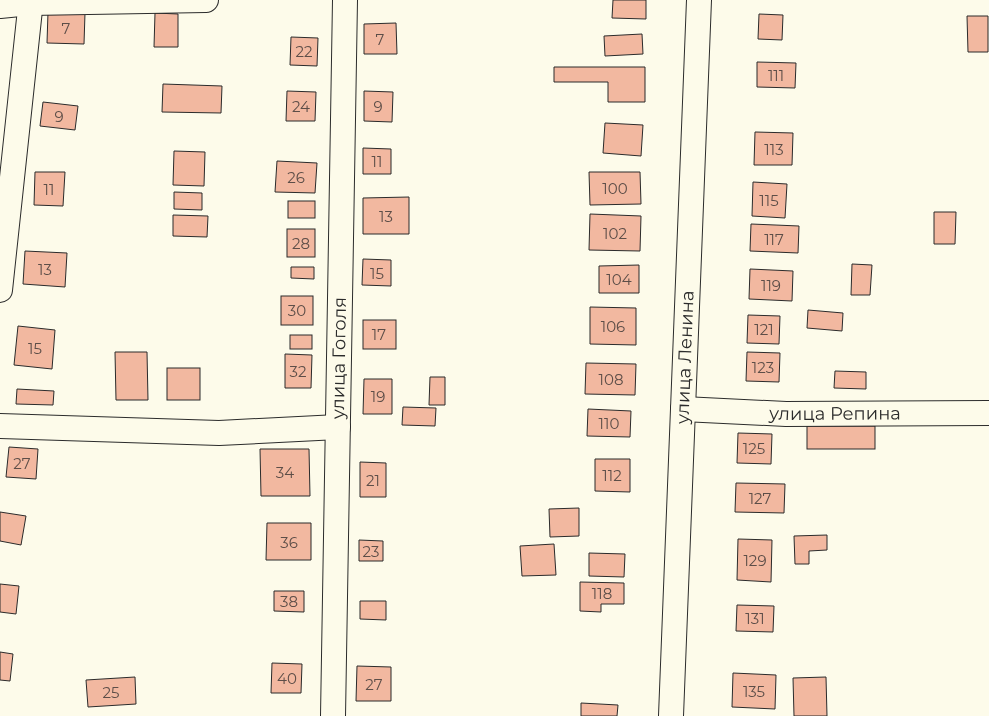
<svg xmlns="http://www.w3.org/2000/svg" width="989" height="716" viewBox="0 0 989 716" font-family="Montserrat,sans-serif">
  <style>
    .building { fill: #f2b8a0; stroke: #2b2b2b }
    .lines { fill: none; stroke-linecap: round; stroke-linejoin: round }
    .minor-casing { stroke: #2b2b2b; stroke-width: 26 }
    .minor { stroke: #fdfbea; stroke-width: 24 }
    .labels { text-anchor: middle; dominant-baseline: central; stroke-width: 4; stroke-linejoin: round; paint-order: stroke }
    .number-label { font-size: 15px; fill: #5d4e48 }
    .street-label { font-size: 18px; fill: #2b2b2b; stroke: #fdfbea }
  </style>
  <rect width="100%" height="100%" fill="#fdfbea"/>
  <g class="building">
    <polygon points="613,0 646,0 646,19 612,18"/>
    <polygon points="48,12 85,13 84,44 47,43"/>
    <polygon points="155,13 178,14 178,47 154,47"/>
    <polygon points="759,14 783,15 782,40 758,39"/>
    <polygon points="967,16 988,16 988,52 968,52"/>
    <polygon points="396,23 397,54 364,54 364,24"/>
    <polygon points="642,34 643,54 605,56 604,36"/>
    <polygon points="291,37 318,38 317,66 290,65"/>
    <polygon points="757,62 796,63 795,88 757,87"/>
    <polygon points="554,67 645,67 645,102 608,102 608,82 554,82"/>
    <polygon points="163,84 222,86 221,113 162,112"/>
    <polygon points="287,91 316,92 315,121 286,121"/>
    <polygon points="364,91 393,92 392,122 364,121"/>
    <polygon points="43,102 78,106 75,130 40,126"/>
    <polygon points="605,123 643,125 641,156 603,153"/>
    <polygon points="755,132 793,133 792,165 754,165"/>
    <polygon points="363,148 391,149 391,174 363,174"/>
    <polygon points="174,151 205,152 204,186 173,185"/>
    <polygon points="277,161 317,163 315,193 275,192"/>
    <polygon points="35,172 65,172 63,206 34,205"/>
    <polygon points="589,172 640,172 641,204 590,205"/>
    <polygon points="753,182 787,184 785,218 752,216"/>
    <polygon points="174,192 202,193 202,210 174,209"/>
    <polygon points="409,197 409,234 363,234 363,198"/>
    <rect x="288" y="201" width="27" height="17"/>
    <polygon points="934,212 956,212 955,244 934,244"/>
    <polygon points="590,214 641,216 640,251 589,250"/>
    <polygon points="173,215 208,216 207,237 173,236"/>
    <polygon points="751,224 799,226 798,253 750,251"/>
    <rect x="287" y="229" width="28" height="28"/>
    <polygon points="25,251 67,253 65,287 23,284"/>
    <polygon points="363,259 391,260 391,286 362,285"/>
    <polygon points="852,264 872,265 870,295 851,295"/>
    <polygon points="639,265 639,293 599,293 599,266"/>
    <polygon points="291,267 314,267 314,279 291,278"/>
    <polygon points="750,269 793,271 792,301 749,299"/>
    <rect x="281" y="296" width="32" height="29"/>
    <polygon points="590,307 636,308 636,345 590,344"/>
    <polygon points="808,310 843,313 842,331 807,328"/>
    <polygon points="748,315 780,316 779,344 747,343"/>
    <rect x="363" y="320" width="33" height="29"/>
    <polygon points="18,326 55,330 52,369 14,365"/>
    <rect x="290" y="335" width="22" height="14"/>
    <polygon points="115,352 147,352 148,400 116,400"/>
    <polygon points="747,352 780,353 779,382 746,381"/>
    <polygon points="285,354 312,355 311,388 285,388"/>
    <polygon points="586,363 636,364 635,395 585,394"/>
    <rect x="167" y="368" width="33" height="32"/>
    <polygon points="835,371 866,372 866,389 834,388"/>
    <polygon points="430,377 445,377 445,405 429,405"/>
    <polygon points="364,379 392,379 392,414 363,414"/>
    <polygon points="17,389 54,391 53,405 16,404"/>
    <polygon points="403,407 436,408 435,426 402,425"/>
    <polygon points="588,409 631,411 630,437 587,436"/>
    <rect x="807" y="426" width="68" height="23"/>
    <polygon points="738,433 772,434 771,464 737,463"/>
    <polygon points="9,447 38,449 36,479 6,477"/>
    <polygon points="260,449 309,449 310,496 261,496"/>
    <polygon points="595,459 630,459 630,492 595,491"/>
    <polygon points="360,462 386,463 386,497 360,497"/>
    <polygon points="736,483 785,484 784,513 735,512"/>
    <polygon points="579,508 579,536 550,537 549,509"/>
    <polygon points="0,512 26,516 21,545 0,541"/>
    <polygon points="267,523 311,523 311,560 266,560"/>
    <polygon points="827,535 827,550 809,551 809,564 795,564 794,536"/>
    <polygon points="738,539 772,540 771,582 737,580"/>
    <polygon points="359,540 383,541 383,561 359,561"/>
    <polygon points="554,544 556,575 522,576 520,546"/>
    <polygon points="589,553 625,554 624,577 589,576"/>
    <polygon points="580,582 624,583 624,604 601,604 601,612 580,611"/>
    <polygon points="0,584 19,586 16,614 0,612"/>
    <polygon points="274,591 304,591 304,612 274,611"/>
    <polygon points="360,601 386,601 386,620 360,619"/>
    <polygon points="737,605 774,606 773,632 736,631"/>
    <polygon points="0,652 13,654 10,681 0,680"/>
    <polygon points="272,663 302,664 301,693 271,693"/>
    <polygon points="357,666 391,667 391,701 356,701"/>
    <polygon points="733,673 776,675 775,709 732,707"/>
    <polygon points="135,677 136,704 88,707 86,680"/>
    <polygon points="826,677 827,716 794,716 793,678"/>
    <polygon points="581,703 618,705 617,716 581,716"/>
  </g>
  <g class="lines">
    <defs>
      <g id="minor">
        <polyline points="0,6 30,3 206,0"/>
        <polyline points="0,290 31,0"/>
        <path id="s1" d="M 683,409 L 786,414 L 989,413"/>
        <polyline points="0,426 219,433 338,427"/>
        <path id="s2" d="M 333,716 L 345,0"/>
        <path id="s3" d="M 671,716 L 699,0"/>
      </g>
    </defs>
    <use href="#minor" class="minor-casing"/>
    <use href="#minor" class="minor"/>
  </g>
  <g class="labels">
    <g class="number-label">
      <text x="66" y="28">7</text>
      <text x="380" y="39">7</text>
      <text x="304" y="51">22</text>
      <text x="776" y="75">111</text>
      <text x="301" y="106">24</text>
      <text x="378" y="106">9</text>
      <text x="59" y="116">9</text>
      <text x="774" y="149">113</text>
      <text x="377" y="161">11</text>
      <text x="296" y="177">26</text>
      <text x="615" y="188">100</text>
      <text x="49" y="189">11</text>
      <text x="769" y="200">115</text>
      <text x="386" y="216">13</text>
      <text x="615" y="233">102</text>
      <text x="774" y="239">117</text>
      <text x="301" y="243">28</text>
      <text x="45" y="269">13</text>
      <text x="377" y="273">15</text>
      <text x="619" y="279">104</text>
      <text x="771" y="285">119</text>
      <text x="297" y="310">30</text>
      <text x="613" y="326">106</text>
      <text x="764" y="329">121</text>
      <text x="379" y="334">17</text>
      <text x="35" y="348">15</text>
      <text x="763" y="367">123</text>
      <text x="298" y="371">32</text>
      <text x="611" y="379">108</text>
      <text x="378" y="396">19</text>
      <text x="609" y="423">110</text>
      <text x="754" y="448">125</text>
      <text x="22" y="463">27</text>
      <text x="285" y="472">34</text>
      <text x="612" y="475">112</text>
      <text x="373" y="480">21</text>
      <text x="760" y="498">127</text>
      <text x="289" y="542">36</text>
      <text x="371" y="551">23</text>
      <text x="755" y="560">129</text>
      <text x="602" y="593">118</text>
      <text x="289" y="601">38</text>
      <text x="755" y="618">131</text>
      <text x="287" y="678">40</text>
      <text x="374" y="684">27</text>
      <text x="754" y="691">135</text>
      <text x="111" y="692">25</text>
    </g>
    <g class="street-label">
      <text stroke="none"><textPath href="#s2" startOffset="358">улица Гоголя</textPath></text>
      <text stroke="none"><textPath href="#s3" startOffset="359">улица Ленина</textPath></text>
      <text stroke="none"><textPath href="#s1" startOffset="152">улица Репина</textPath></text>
    </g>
  </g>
</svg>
